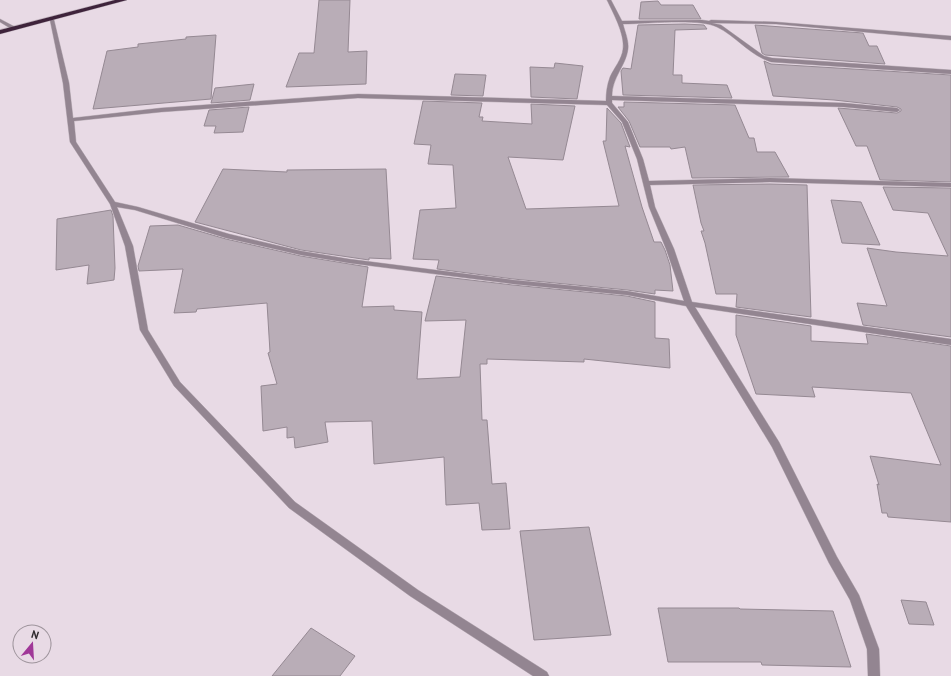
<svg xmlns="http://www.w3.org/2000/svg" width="951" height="676" viewBox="0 0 951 676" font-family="'PT Sans',sans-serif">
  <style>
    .building { fill: #b9adb7; stroke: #958993 }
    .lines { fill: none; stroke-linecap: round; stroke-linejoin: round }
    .lane-casing { stroke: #c3b7c0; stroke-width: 1 }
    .street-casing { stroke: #c3b7c0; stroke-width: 1 }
    .highway-casing { stroke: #c3b7c0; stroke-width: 1 }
    .lane { fill: #938591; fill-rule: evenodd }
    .street { fill: #938591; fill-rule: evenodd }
    .highway { fill: #3e233b; fill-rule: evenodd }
  </style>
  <rect width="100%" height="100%" fill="#e8dae5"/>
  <g class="building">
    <polygon points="319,0 350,0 348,52 367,51 366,84 286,87 299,53 314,53"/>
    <polygon points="658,1 661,5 693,5 701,19 639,19 641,2"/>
    <polygon points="685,24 704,25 707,29 675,30 673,75 682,75 682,83 727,85 732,98 623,95 621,71 623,68 631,69 638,25"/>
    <polygon points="755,25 863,33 869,46 877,46 885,64 765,55 762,53"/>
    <polygon points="216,35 211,99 93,109 107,51 138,47 138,44 186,39 186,37"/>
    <polygon points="764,61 771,64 951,75 951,182 880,180 867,146 856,146 838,108 897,113 901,111 901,109 897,107 834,100 773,96"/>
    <polygon points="555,63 583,66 577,99 531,97 530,67 554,68"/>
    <polygon points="455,74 486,75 483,96 451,95"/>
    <polygon points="254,84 250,100 211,103 215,88"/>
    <polygon points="423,101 482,103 479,117 483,117 482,121 532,124 531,104 575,106 563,160 508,157 526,209 619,206 603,141 606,141 607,108 621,123 630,147 625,146 642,207 654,242 661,242 665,250 670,265 673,291 655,290 655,294 627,290 513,279 437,269 439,260 413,259 420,210 456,208 453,165 428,164 431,145 414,144"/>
    <polygon points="624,102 735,105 749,138 754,138 757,152 775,152 789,177 692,178 685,147 671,149 670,147 640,147 629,121 618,107 624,107"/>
    <polygon points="249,107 243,132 214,133 216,126 204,126 209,110"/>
    <polygon points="223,169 287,172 287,170 386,169 391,259 369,258 369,260 301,250 195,222"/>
    <polygon points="770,184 807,185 811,317 736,307 737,294 716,294 705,243 701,231 704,231 701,223 693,185"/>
    <polygon points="883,187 951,188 951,337 863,325 857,303 887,306 867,248 896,252 948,256 928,213 893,210"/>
    <polygon points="831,200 861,202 880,245 842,243"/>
    <polygon points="111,210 113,216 115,268 114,280 87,284 89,265 56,270 57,219"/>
    <polygon points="178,225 226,239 301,256 368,267 362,307 394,306 394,310 422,312 417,379 460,377 466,320 425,321 436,276 513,285 627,296 655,302 655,338 669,339 670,368 584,359 584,362 487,359 487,364 480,364 482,420 487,420 492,484 506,483 510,529 482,530 479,503 446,505 444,457 374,464 372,421 325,422 328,442 295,448 294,437 287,438 287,427 263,431 261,386 277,384 268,353 270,352 267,303 197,309 196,312 174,313 183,269 139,271 138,266 150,226"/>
    <polygon points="736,315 811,326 811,341 868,344 866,334 951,346 951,522 888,517 887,513 882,513 877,484 879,485 870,456 941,465 911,393 812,387 815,397 756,394 736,335"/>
    <polygon points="589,527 611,635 534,640 520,531"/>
    <polygon points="901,600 926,602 934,625 909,624"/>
    <polygon points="658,608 739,608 740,609 833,611 851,667 762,665 761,662 668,662"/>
    <polygon points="311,628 355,656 340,676 272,676"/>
  </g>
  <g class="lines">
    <defs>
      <polygon id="lane" points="0,19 17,28 17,29 13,30 0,22"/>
      <path id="street" d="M 607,0 L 611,0 L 622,21 L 702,20 L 709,21 L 711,20 L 776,22 L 951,36 L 951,40 L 776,24 L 712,23 L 721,25 L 764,56 L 772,58 L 951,70 L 951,74 L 771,62 C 749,55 736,36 717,27 C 699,18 645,24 623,24 C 625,32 629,41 628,49 C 626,66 612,77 612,96 L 844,103 L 897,108 L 900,110 L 897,112 L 844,107 L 612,100 L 612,103 L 628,122 L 643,159 L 649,181 L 770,178 L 951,183 L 951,187 L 770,182 L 650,185 L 655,207 L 674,249 L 692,302 L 951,339 L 951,345 L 695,307 L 779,442 L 837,557 L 859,595 L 879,649 L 880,676 L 868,676 L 867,649 L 850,600 L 829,563 L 772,447 L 686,306 L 627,295 L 513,284 L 349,263 L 301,255 L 226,238 L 135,210 L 117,207 L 133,246 L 148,330 L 180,382 L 295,502 L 418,590 L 547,672 L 549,676 L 533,676 L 410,596 L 289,508 L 174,386 L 140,330 L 125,246 L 110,204 L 70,142 L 63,83 L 50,20 L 52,19 L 54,20 L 69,83 L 73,118 L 161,108 L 358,94 L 606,101 C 606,93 607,85 610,77 C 614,68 622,59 623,49 C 625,34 613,13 607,0 ZM 358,98 L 607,105 L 622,122 L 637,159 L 649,207 L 666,249 L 684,301 L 627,291 L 513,280 L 349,259 L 301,251 L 229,234 L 138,207 L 115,202 L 76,142 L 74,121 L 161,112 Z"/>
      <polygon id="highway" points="115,0 127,0 0,34 0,30"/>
    </defs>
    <use href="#lane" class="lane-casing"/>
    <use href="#street" class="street-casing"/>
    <use href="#highway" class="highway-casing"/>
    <use href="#lane" class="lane"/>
    <use href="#street" class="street"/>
    <use href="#highway" class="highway"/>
  </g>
  <g transform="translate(32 644) rotate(18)"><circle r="19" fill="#e8dae5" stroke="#9e949c"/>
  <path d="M0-3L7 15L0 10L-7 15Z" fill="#a03798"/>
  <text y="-6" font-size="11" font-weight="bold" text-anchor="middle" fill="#2f2a2e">N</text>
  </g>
</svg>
